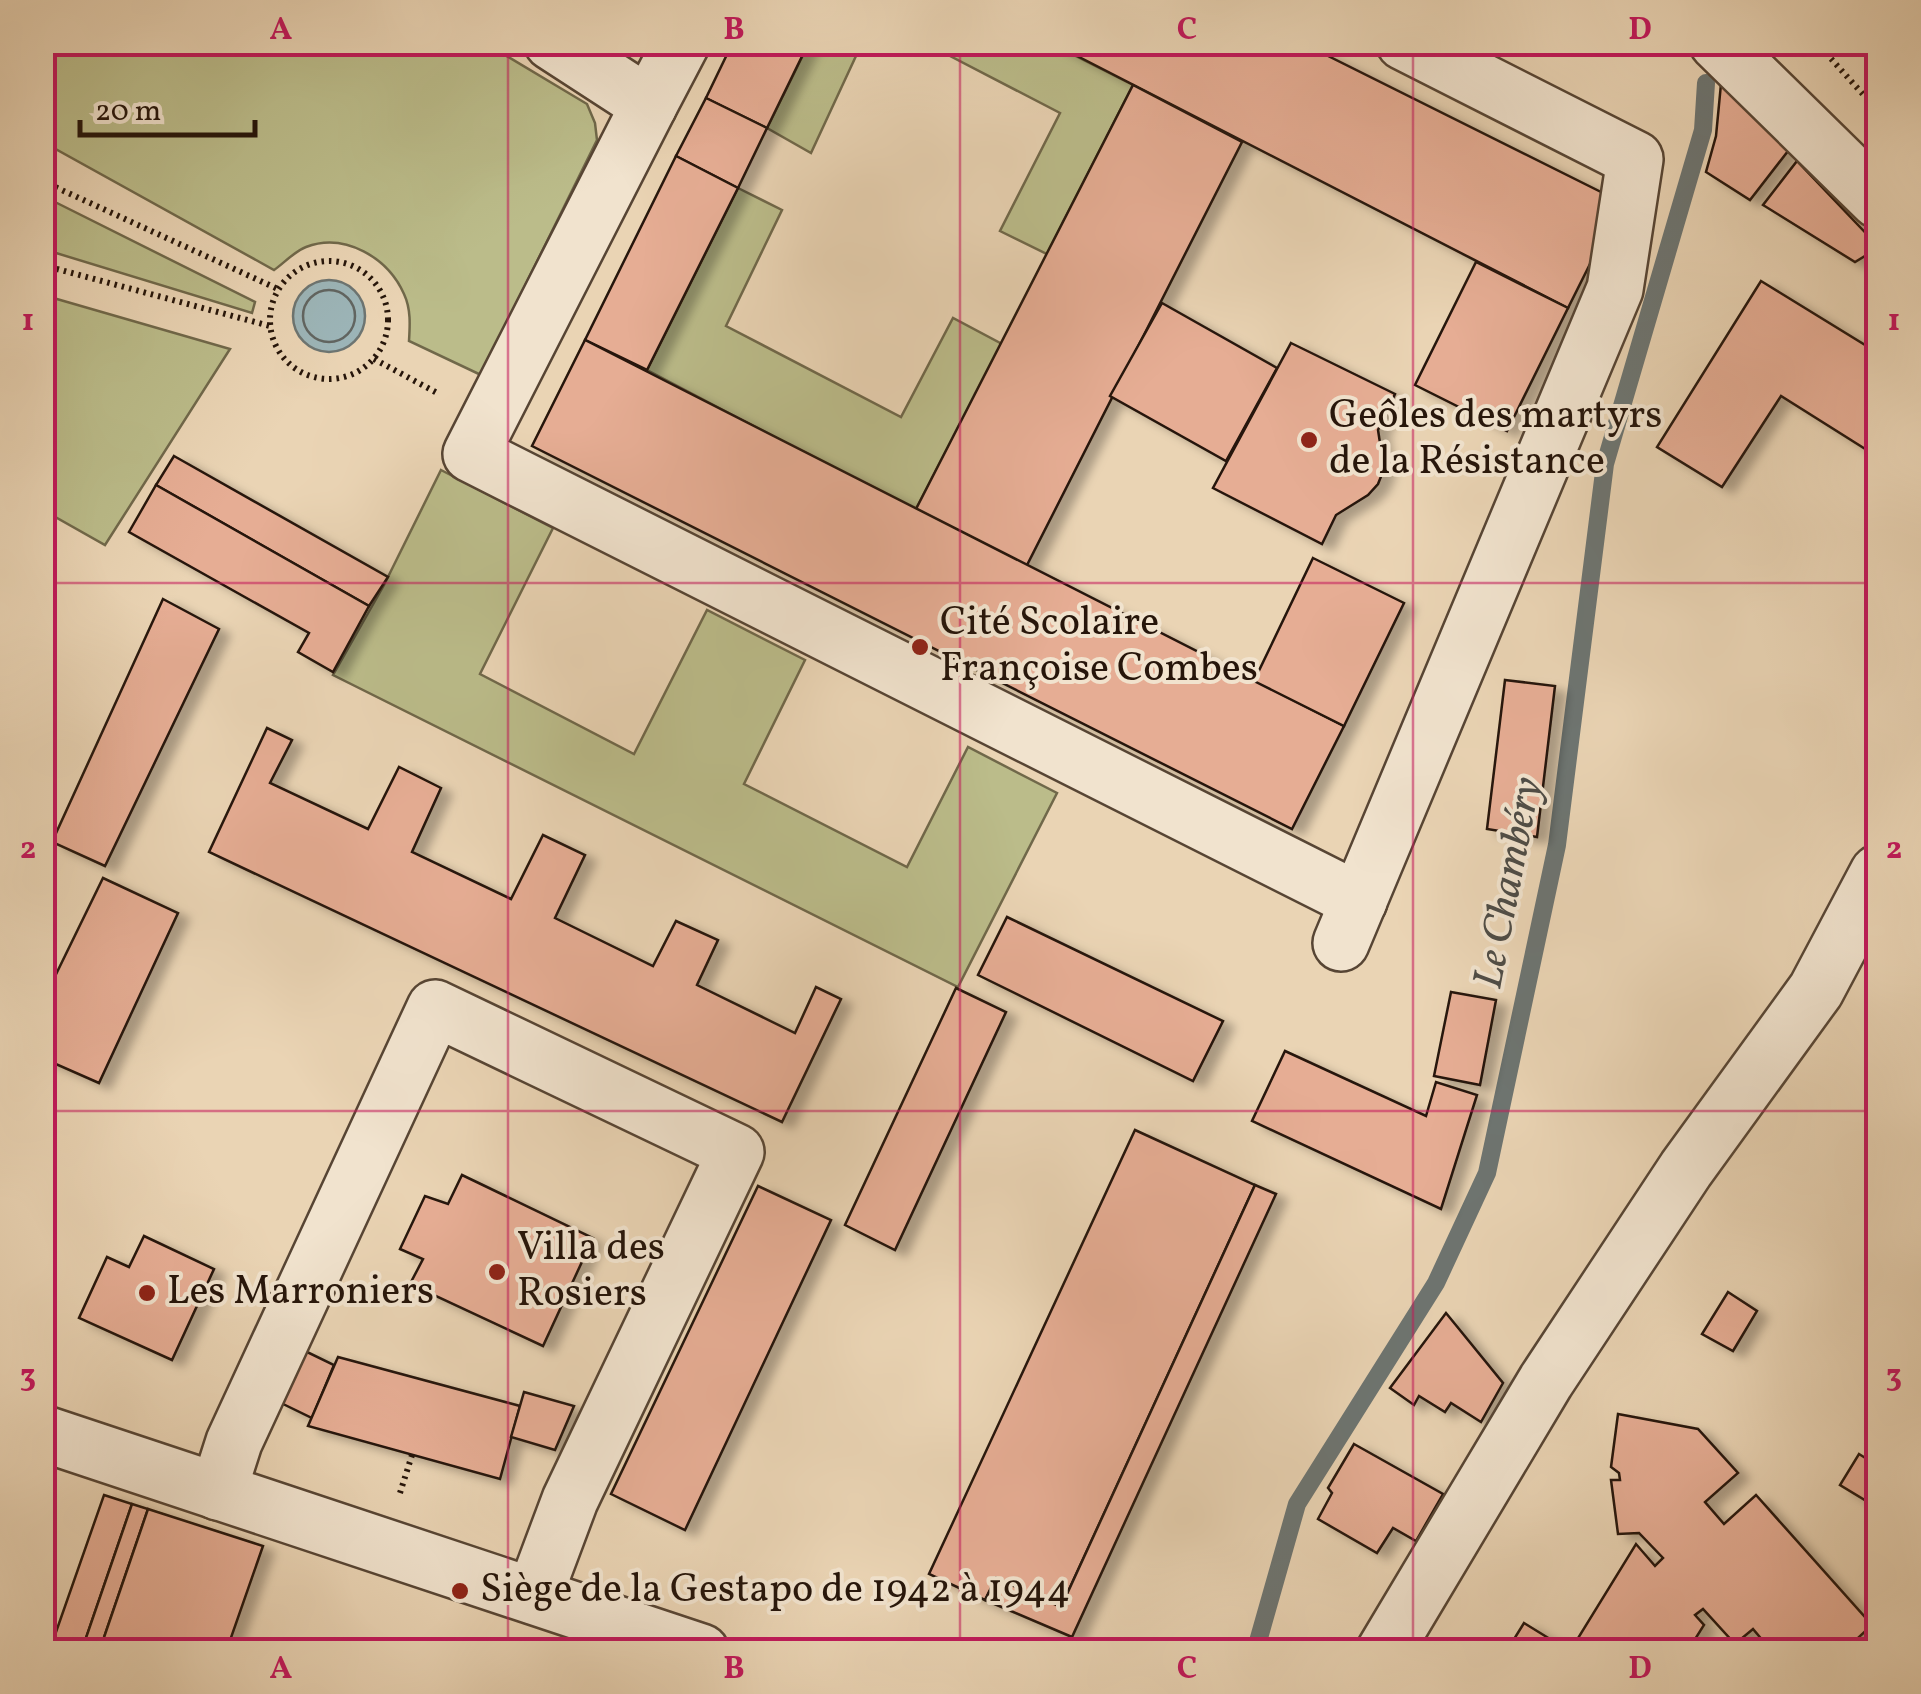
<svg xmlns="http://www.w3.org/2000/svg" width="1921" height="1694" viewBox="0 0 1921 1694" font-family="Vollkorn,serif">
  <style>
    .green { fill: #bbbc8a; stroke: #70684a; stroke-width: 2.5 }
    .water { fill: #9cb5b8; stroke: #6d7572; stroke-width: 2.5 }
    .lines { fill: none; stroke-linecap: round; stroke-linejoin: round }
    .shore { stroke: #616561; stroke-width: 2.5 }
    .stream { stroke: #6d7572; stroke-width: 18 }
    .building { fill: #e6ad94; stroke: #26150a; stroke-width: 2.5; filter: url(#shadow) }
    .minor-casing { stroke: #574534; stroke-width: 60 }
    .path { stroke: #26150a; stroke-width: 6; stroke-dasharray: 2.5 5; stroke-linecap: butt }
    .minor { stroke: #f1e3ce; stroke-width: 55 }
    .grid { fill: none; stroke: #c2185b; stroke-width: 2.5; stroke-opacity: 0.55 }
    .poi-dot { fill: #8f2418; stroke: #f1e3ce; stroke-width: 4 }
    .labels { text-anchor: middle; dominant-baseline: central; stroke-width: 8; stroke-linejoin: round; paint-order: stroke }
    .poi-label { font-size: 40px; fill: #26150a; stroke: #f1e3ce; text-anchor: start }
    .water-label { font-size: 42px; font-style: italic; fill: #4f4d47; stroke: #f1e3ce }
    .neatline { fill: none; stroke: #c2185b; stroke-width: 4 }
    .grid-label { font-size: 32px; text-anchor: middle; font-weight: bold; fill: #c2185b }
  </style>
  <defs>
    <filter id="shadow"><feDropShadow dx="11" dy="6" stdDeviation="5" flood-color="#0004"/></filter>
  </defs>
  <rect width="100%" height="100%" fill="#ead4b4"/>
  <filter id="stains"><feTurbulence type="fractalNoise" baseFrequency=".002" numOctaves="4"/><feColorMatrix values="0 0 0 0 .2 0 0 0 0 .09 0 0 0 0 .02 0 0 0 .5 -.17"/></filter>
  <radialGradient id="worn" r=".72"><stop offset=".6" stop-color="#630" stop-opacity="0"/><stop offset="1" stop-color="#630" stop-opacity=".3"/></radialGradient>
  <g class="green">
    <path d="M 43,42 L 485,43 L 587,104 L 595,123 L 597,140 L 481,375 L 409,341 C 410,325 411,309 404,294 C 388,258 345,232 306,247 C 295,251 284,263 274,270 L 43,142 Z"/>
    <polygon points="809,43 862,43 811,153 767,128"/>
    <polygon points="925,43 1050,43 1133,85 1047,254 1000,231 1060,113"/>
    <polygon points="738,188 782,210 726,326 901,417 953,318 1002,344 915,511 647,370"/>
    <polygon points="43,196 255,302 252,313 43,249"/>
    <polygon points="43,295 230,349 105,545 43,510"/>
    <polygon points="441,470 553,528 480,674 634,754 707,610 805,660 744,784 907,867 968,747 1057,793 958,987 333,675 384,585"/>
  </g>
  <circle class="water" cx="329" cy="316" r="36"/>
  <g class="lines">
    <circle class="shore" cx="329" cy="316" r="26"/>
    <polyline class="stream" points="1255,1652 1297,1504 1436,1283 1487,1173 1557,845 1605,464 1703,130 1706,83"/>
  </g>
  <g class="building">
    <polygon points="733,42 809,42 767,128 706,98"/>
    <polygon points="1050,42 1300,42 1621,202 1568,308"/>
    <polygon points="1721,84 1788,151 1750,200 1706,172 1716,136"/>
    <polygon points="1133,85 1242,142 1026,567 915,511"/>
    <polygon points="706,98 767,128 738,188 676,156"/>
    <polygon points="676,156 738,188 647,370 585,340"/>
    <polygon points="1797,161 1878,246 1878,248 1855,262 1763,205"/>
    <polygon points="1476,262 1568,308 1507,431 1415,385"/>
    <polygon points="1761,281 1878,353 1878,457 1781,396 1722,487 1657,447"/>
    <polygon points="1162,303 1277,368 1226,461 1110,396"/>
    <polygon points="585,340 1344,726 1292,829 532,446"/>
    <polygon points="1291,343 1395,394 1378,430 1384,469 1378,484 1368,495 1336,515 1322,544 1213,488"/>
    <polygon points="174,456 388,577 369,606 156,485"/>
    <polygon points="156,485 369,606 333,672 298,652 309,633 129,532"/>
    <polygon points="1313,558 1404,603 1344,726 1254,681"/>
    <polygon points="163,599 219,629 105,866 52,842"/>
    <polygon points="1505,680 1555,686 1537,837 1487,829"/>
    <polygon points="267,728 292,740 270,783 368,829 399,767 441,788 412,852 511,899 543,835 585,855 555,918 653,966 676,921 718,940 697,985 795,1033 816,987 841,999 782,1122 209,852"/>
    <polygon points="103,878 178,913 99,1083 42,1058 42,1003"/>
    <polygon points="1007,917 1223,1021 1193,1081 978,975"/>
    <polygon points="956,988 1006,1012 895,1250 845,1225"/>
    <polygon points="1451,992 1496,1000 1480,1085 1434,1076"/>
    <polygon points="1285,1051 1426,1116 1436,1082 1477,1095 1441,1209 1252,1121"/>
    <polygon points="1135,1130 1255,1185 1061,1607 996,1578 985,1600 929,1574"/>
    <polygon points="462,1175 593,1238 543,1346 410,1284 423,1259 400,1249 425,1196 448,1204"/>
    <polygon points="1255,1185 1276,1194 1072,1637 985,1600 996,1578 1061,1607"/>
    <polygon points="758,1186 831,1220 685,1530 611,1494"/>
    <polygon points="144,1236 214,1269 172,1360 79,1318 107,1257 129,1267"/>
    <polygon points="1728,1292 1757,1311 1733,1351 1702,1334"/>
    <polygon points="1446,1313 1503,1383 1481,1422 1451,1403 1445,1412 1419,1396 1414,1405 1390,1388"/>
    <polygon points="303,1350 334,1365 312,1418 279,1402"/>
    <polygon points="338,1357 520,1406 500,1479 308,1426"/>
    <polygon points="524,1392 574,1406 555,1450 511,1437"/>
    <polygon points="1618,1414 1698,1429 1738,1473 1705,1502 1724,1524 1756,1495 1872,1625 1843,1652 1765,1652 1769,1648 1753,1629 1735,1644 1703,1609 1695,1615 1704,1625 1687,1652 1590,1652 1575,1643 1636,1544 1655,1566 1663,1558 1639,1533 1618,1534 1611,1480 1620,1480 1619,1473 1611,1467"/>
    <polygon points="1354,1444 1443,1494 1416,1541 1393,1528 1377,1553 1318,1519 1332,1493 1328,1488"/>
    <polygon points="1859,1454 1878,1466 1878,1508 1840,1485"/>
    <polygon points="104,1495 132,1504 86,1638 65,1652 49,1652"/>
    <polygon points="132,1504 148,1509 99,1652 65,1652 86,1638"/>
    <polygon points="148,1509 263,1546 226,1652 99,1652"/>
    <polygon points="1524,1623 1571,1652 1506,1652"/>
  </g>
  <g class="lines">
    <defs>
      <g id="minor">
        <polyline points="552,42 649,105 682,42"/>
        <polyline points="1717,42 1878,200"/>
        <polyline points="649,105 471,454 1359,901"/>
        <polyline points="1341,943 1615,289 1635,159 1404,42"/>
        <polyline points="42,1433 701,1652"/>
        <polyline points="218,1492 234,1442 435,1008 736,1152 570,1500 534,1596"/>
        <polyline points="1384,1652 1546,1381 1686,1169 1816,990 1878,873"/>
      </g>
    </defs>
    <use href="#minor" class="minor-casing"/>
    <g class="path">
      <polyline points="1816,42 1878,111"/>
      <polyline points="42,181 278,289"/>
      <circle cx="329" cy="320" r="59"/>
      <polyline points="42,265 270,326"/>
      <polyline points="374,359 439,394"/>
      <polyline points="400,1493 412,1455"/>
    </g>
    <use href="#minor" class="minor"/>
  </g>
  <path class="grid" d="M 508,42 L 508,1652M 960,42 L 960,1652M 1413,42 L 1413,1652M 42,583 L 1878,583M 42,1111 L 1878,1111"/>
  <g class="poi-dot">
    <circle cx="1309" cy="440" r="10"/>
    <circle cx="920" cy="647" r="10"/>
    <circle cx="497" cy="1272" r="10"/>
    <circle cx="147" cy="1293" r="10"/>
    <circle cx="460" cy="1591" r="10"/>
  </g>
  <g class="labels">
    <g class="poi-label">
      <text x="1329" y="417">Geôles des martyrs<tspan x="1329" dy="46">de la Résistance</tspan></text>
      <text x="940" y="624">Cité Scolaire<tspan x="940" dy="46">Françoise Combes</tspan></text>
      <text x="517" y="1249">Villa des<tspan x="517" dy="46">Rosiers</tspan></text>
      <text x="167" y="1293">Les Marroniers</text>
      <text x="480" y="1591">Siège de la Gestapo de 1942 à 1944</text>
    </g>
    <g class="water-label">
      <text transform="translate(1510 883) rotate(-79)">Le Chambéry</text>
    </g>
  </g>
  <rect width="1921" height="1694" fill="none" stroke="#ead4b4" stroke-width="110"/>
  <path d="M80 120v15h175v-15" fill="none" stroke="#26150a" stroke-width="5"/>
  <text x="95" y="120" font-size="30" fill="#26150a" stroke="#f1e3ce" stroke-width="8" paint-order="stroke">20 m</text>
  <rect x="55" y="55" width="1811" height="1584" class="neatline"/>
  <g class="grid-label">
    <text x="281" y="39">A</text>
    <text x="734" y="39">B</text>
    <text x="1187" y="39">C</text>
    <text x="1640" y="39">D</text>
    <text x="28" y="330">1</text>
    <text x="1894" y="330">1</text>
    <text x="28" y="858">2</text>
    <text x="1894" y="858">2</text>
    <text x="28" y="1386">3</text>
    <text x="1894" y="1386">3</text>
    <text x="281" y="1678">A</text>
    <text x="734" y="1678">B</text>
    <text x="1187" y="1678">C</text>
    <text x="1640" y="1678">D</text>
  </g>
  <rect width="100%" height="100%" filter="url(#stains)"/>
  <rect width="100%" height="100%" fill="url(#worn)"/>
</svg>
